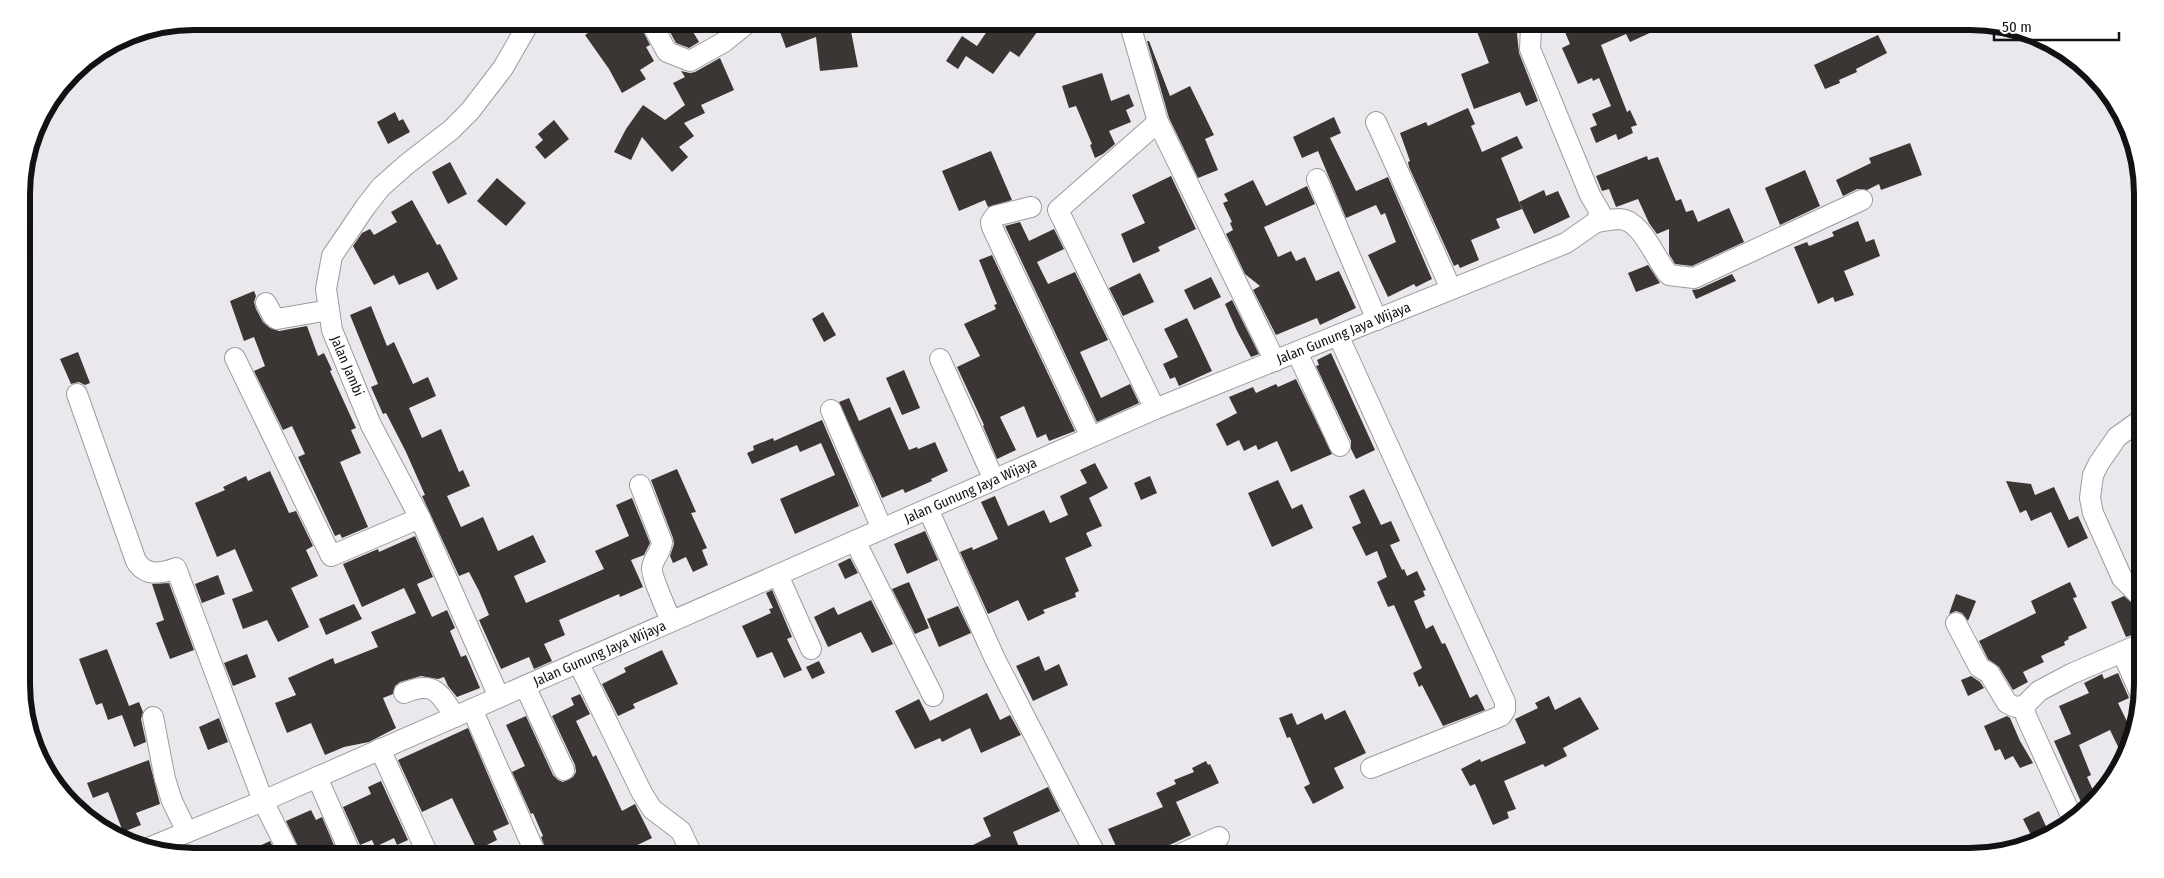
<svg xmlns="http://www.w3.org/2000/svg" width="2164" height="878" viewBox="0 0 2164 878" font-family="'Fira Sans Condensed',sans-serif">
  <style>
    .building { fill: #3b3634 }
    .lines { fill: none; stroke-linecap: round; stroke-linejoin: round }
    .minor-casing { stroke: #9c9b9f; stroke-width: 22 }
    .minor { stroke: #fff; stroke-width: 20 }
    .labels { text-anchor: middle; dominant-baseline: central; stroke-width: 5; stroke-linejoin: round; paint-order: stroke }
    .street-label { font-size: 14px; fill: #121113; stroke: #fff }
    .rim { fill: none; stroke: #121113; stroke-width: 6 }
  </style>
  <rect width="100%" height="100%" fill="#eae8ed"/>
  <g class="building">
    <polygon points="606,21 638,21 650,45 646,47 654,61 640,70 646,79 622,93 609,69 585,35"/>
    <polygon points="664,21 697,21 689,25 699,42 689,48 676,43"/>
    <polygon points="776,21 849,21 858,67 820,71 816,37 786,48"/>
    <polygon points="994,21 1045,21 1019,57 1010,51 993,74 966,56 958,69 946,61 962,36 977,46"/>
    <polygon points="1473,21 1517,21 1519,28 1517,34 1519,53 1538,101 1526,106 1520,92 1474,109 1461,74 1489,63"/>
    <polygon points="1572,21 1676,21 1630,42 1626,34 1601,45 1627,112 1630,110 1637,125 1631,127 1633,133 1618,140 1616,134 1596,143 1590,128 1597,125 1592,114 1611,106 1599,78 1593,81 1592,78 1578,84 1562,48 1570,44 1562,25"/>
    <polygon points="1878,35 1887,53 1856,69 1857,72 1839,80 1840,83 1825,89 1814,65"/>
    <polygon points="1147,41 1149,41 1170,96 1190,86 1214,135 1205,139 1218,170 1198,178 1169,118"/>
    <polygon points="720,58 734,90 701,105 705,113 684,123 694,136 679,147 688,157 672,172 642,137 631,160 614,152 626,129 643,105 665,120 685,105 673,83 685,77 681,71 690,73 695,72"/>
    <polygon points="1102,73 1111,101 1129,94 1134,106 1126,110 1131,122 1109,131 1115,144 1103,154 1095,158 1090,145 1092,144 1076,106 1069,108 1062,86"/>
    <polygon points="1468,108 1475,124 1471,126 1482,152 1517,136 1523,148 1501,158 1522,209 1496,219 1500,228 1471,240 1479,260 1460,268 1458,264 1454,266 1409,167 1408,162 1410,161 1400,133 1426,122 1428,126"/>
    <polygon points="395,112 399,121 403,119 410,132 388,144 377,122"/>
    <polygon points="1334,117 1341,133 1330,138 1356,191 1388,177 1432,279 1416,287 1414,284 1388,297 1368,255 1396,242 1385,213 1381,215 1376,205 1346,218 1318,151 1302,158 1293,137"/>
    <polygon points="554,120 569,139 545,159 535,147 543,140 538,134"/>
    <polygon points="1910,143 1922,175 1881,190 1879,184 1867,190 1857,189 1843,196 1836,180 1871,163 1869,158"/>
    <polygon points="991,151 1012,200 988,207 985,200 959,211 942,171"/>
    <polygon points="1647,156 1648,160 1658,157 1676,201 1681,199 1686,212 1693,210 1698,222 1729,208 1744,242 1692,266 1675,264 1669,254 1669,229 1657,234 1649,223 1638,199 1616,207 1609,189 1602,191 1596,176"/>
    <polygon points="450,162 467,194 448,204 432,172"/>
    <polygon points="1805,170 1820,206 1780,225 1765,188"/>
    <polygon points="1171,176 1196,229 1158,247 1160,251 1133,263 1121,234 1145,223 1132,195"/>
    <polygon points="497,178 526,203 506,226 477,201"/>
    <polygon points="1253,180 1266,206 1307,186 1315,204 1264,227 1278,257 1291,251 1296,261 1305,257 1316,281 1339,271 1356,308 1320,325 1317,318 1276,335 1253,290 1260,286 1245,274 1226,234 1233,230 1230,223 1232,222 1223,203 1228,201 1224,194"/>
    <polygon points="1544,190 1546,196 1558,191 1570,217 1534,234 1519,202"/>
    <polygon points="412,200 437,245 440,244 458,279 437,290 428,272 399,285 394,275 374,285 353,246 362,233 370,229 374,235 397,222 391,212"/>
    <polygon points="1858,221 1866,242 1874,239 1880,256 1844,271 1854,295 1835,302 1833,297 1818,304 1794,247 1807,242 1809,246 1834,236 1832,232"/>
    <polygon points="1020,222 1029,241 1054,229 1064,249 1037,262 1048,284 1075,272 1108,340 1080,352 1101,398 1130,384 1139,403 1097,422 1005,226"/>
    <polygon points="992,255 1075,431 1049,441 1046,434 1037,438 1024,406 1000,417 1016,450 997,459 983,426 984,425 957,367 980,356 964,324 996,309 994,305 997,304 979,260"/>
    <polygon points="1648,265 1660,283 1636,292 1628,273"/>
    <polygon points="1140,273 1154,302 1123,316 1109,288"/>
    <polygon points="1732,274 1736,281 1696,299 1692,290 1699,289"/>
    <polygon points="1211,277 1221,297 1194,310 1184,290"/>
    <polygon points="254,291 256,296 254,302 256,309 263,322 270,328 279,331 307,326 318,356 324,353 332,370 330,371 356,428 351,430 361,453 340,462 368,527 342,538 340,534 335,536 298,457 305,454 292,426 283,430 254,371 265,366 254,337 244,341 230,301"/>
    <polygon points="1232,300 1259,354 1251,357 1237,331 1225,304"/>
    <polygon points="371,306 387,346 394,342 413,384 428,377 436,396 409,408 422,438 441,429 459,472 463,470 470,486 447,496 461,527 483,517 498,551 533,535 546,562 514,576 526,603 604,569 595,551 629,536 616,505 632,498 650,543 644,555 631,560 643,587 620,597 619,594 559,620 565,635 544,644 552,661 534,669 529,657 501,669 479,620 489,615 479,591 469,572 459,576 422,496 425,495 406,452 386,413 383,414 371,387 378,384 350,315"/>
    <polygon points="823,312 836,335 824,342 812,319"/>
    <polygon points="1187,318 1212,371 1179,386 1175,377 1170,379 1163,364 1178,357 1164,329"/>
    <polygon points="78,352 90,383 85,385 79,382 71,384 60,359"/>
    <polygon points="1331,353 1375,450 1356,459 1351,449 1351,441 1316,366 1319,365 1317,360"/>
    <polygon points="904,370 920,408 902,415 886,378"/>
    <polygon points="1296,379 1332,454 1291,472 1277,441 1258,450 1256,445 1244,451 1239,440 1227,446 1216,424 1237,413 1229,397 1253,387 1256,393 1276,384 1278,387"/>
    <polygon points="849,398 859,421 890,407 909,450 917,447 918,449 935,442 948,471 931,479 932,481 905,493 903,489 882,498 839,402"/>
    <polygon points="822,420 859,506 795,534 780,499 835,475 821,443 800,452 797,445 752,464 747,453 754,450 753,446 773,438 774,441"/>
    <polygon points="1095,463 1108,488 1089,498 1102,526 1086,533 1092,546 1065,558 1079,591 1075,593 1076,597 1043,610 1045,613 1028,621 1018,600 988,614 960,552 972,547 973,550 998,539 981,502 995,496 1008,526 1044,510 1050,523 1068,515 1060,496 1087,483 1080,470"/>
    <polygon points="677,469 696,512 691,513 707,548 702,550 708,565 693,572 686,557 673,563 670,556 674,544 673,538 651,480"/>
    <polygon points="270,471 289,513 296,511 313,546 306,550 318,576 291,588 309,627 278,642 267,620 243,629 232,599 253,591 235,549 217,557 195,503 225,490 223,487 246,476 248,481"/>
    <polygon points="1150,476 1157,493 1141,500 1134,483"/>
    <polygon points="1278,480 1292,509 1302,504 1313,528 1272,547 1248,493"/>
    <polygon points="2006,481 2031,484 2035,495 2054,487 2069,520 2078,516 2088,538 2068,548 2051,512 2031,521 2026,510 2020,513"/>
    <polygon points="1364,489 1381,525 1391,521 1400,541 1390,545 1402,570 1404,569 1407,576 1417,571 1426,590 1423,591 1425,596 1414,601 1426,629 1433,625 1442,644 1445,643 1470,698 1477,694 1485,710 1443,726 1422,685 1419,687 1413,673 1422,668 1394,605 1388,607 1377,582 1387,577 1377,551 1366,556 1352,527 1361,523 1349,496"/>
    <polygon points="925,531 938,560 907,574 894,544"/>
    <polygon points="415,536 433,577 417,584 432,617 447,610 455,628 450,631 461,657 466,655 480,688 457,697 448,686 444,677 438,679 421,676 400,682 395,686 393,694 383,698 396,728 369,742 344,747 325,755 311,723 287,733 275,703 296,695 288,678 333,658 335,664 378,647 371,632 416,613 404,588 362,607 343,564 378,549 379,552"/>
    <polygon points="850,558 858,573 845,579 838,564"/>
    <polygon points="218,575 225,594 202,603 195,584"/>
    <polygon points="909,582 929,628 915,634 892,589"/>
    <polygon points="2070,582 2077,597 2073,598 2087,628 2068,637 2069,639 2064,642 2065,645 2041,656 2044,662 2023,672 2028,682 2013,690 1999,667 1988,659 1979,641 2036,613 2031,601"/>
    <polygon points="169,583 194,650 170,659 156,623 164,620 152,584"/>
    <polygon points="772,590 792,637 787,639 802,670 784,678 772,652 757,658 742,626 771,613 769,609 773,608 766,593"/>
    <polygon points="1956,594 1976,601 1968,621 1962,613 1956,611 1949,614"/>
    <polygon points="2124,596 2139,609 2143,618 2143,631 2126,637 2111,602"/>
    <polygon points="871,600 893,644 872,653 861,632 828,647 814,617 834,607 838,615"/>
    <polygon points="354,604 362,619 326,635 319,619"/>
    <polygon points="958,606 971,633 939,647 927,619"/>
    <polygon points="107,649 129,706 139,702 143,712 141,719 146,742 134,747 122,715 108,720 102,703 96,705 79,659"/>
    <polygon points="662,650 678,684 633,704 635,708 618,716 602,684 626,672 624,668"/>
    <polygon points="247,654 256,677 233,686 224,663"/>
    <polygon points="1039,656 1045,671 1059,664 1068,685 1033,701 1016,666"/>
    <polygon points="819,661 825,673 812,679 806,667"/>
    <polygon points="2118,673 2129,698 2118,703 2134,736 2134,740 2124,759 2110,730 2079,745 2091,775 2087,777 2097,799 2085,811 2054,741 2071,734 2059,706 2089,693 2084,683 2102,674 2104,679"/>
    <polygon points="1971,676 1980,682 1984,688 1968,696 1961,680"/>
    <polygon points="987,693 1000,720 1010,715 1021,735 981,753 970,728 942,742 940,738 915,749 895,711 919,699 930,721"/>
    <polygon points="580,694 590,714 576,721 593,757 596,755 622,811 635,804 652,838 621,853 623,857 549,857 541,837 543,836 533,813 531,814 512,772 525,766 506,725 526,716 553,775 558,780 563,782 573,777 576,772 575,765 552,716 574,705 571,698"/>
    <polygon points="1549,696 1555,710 1580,697 1599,729 1563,748 1567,756 1545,767 1543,764 1504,781 1516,809 1507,812 1509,818 1493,825 1475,784 1470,786 1461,769 1480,759 1481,762 1526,743 1515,719 1538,708 1535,703"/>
    <polygon points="1345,710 1366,753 1334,768 1344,788 1313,804 1304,787 1310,784 1290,737 1287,738 1279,718 1292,713 1297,725 1322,713 1325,720"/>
    <polygon points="2007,716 2010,718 2020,741 2033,763 2020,768 2013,756 2005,760 2000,749 1995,751 1984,726"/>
    <polygon points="219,718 228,742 208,750 199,727"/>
    <polygon points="468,728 509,824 493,831 497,840 477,850 452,798 422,812 398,760"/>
    <polygon points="149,760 160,804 136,813 141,825 123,832 108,792 93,798 87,783"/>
    <polygon points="1206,761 1208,765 1210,764 1219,783 1176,802 1191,835 1161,849 1162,857 1121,857 1108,829 1163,807 1156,793 1176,784 1174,780 1194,772 1192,768"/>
    <polygon points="381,781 408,840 397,845 394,838 375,847 372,840 360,845 343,807 371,794 368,787"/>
    <polygon points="1048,787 1060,811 1013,832 1023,857 949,857 991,836 983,818"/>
    <polygon points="311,810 316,820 322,817 339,857 303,857 286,821"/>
    <polygon points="2039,811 2050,835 2035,843 2023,819"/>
    <polygon points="270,841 278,857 236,857"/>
  </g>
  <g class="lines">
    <defs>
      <g id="minor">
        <polyline points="650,21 667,52 690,61 724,42 750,21"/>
        <polyline points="1129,21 1158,122 1275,361"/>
        <polyline points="1376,122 1451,289"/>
        <polyline points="1317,179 1377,320"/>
        <polyline points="1031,207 995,216 991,222 992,227 1091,437"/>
        <path d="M 1596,222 C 1604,221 1612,219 1620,219 C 1642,220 1656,261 1669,275 L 1694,278 L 1862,200"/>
        <polyline points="266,303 273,316 277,319 329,310"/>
        <polyline points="1338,335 1505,702 1505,710 1501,716 1371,768"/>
        <polyline points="1297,352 1340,446"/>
        <polyline points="235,358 331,556 420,518"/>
        <polyline points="940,359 994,480"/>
        <path d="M 77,394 L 136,561 C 145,576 161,574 176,568 L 263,801 L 291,857"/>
        <polyline points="1155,409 1058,210 1158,122"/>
        <polyline points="831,410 882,529"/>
        <polyline points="2142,419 2117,437 2099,463 2093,475 2090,498 2093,513 2122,578 2142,598"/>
        <path d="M 640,485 L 662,542 C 661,553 653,558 652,568 C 651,576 667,611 671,621"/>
        <polyline points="928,509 995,659 1097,857"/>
        <polyline points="855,541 933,696"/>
        <polyline points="778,575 811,649"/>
        <polyline points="1956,623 1979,667 1989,673 2007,703 2015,707 2024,706"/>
        <polyline points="2122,652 2141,695"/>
        <polyline points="578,662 642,793 652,809 681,831 693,857"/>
        <polyline points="525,686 564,770"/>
        <path d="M 404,693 C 434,680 440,693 455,717"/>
        <polyline points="499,697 420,518 371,425 332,330 326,289 332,256 366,206 381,187 407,164 451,130 470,111 503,68 530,21"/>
        <polyline points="2024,706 2039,691 2071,674 2143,643"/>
        <polyline points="2024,706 2026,716 2074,822"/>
        <polyline points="472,709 537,857"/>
        <polyline points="153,717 165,779 172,801 187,832"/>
        <polyline points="380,749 429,857"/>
        <polyline points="317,777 352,857"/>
        <path id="s1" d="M 146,849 L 263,801 L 1155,409 L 1566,243 L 1596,222 L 1600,212 L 1590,195 L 1530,49 L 1531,28 L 1535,21"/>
        <polyline points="1174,857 1219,837"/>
      </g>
    </defs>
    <use href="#minor" class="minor-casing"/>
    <use href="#minor" class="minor"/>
  </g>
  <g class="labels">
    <g class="street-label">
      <text stroke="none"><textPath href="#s1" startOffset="1304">Jalan Gunung Jaya Wijaya</textPath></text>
      <text transform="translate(347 366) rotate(67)">Jalan Jambi</text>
      <text stroke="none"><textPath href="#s1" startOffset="899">Jalan Gunung Jaya Wijaya</textPath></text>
      <text stroke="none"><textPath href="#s1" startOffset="494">Jalan Gunung Jaya Wijaya</textPath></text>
    </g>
  </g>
  <path d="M0 0H2164V878H0ZM194 30H1970A164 164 0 0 1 2134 194V684A164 164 0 0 1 1970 848H194A164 164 0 0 1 30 684V194A164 164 0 0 1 194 30Z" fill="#fff" fill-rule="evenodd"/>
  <path class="rim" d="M194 30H1970A164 164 0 0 1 2134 194V684A164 164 0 0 1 1970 848H194A164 164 0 0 1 30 684V194A164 164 0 0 1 194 30Z"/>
  <path d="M1994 32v8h125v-8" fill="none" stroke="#121113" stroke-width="2.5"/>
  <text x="2002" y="32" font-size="15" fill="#121113" stroke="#ffffff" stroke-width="4" paint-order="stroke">50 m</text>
</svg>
